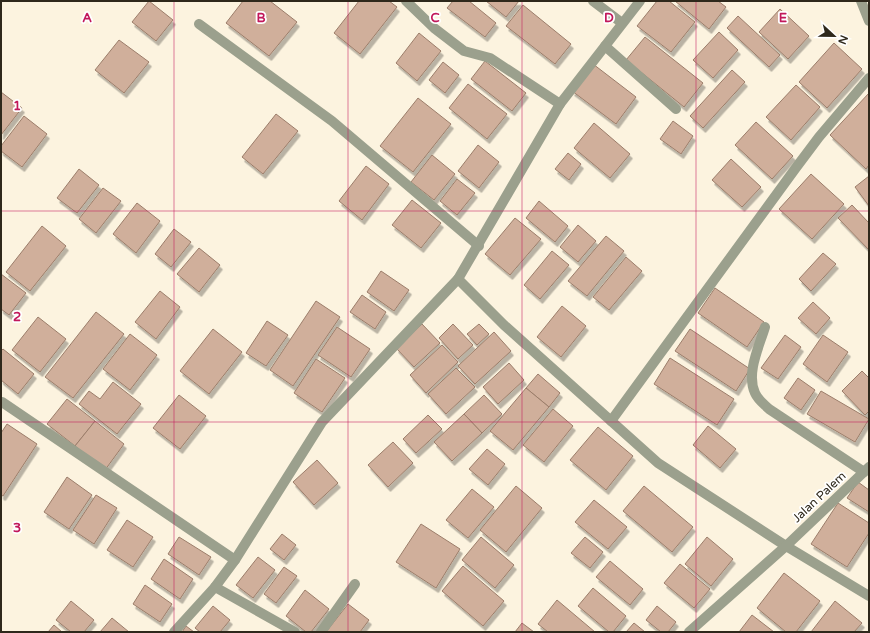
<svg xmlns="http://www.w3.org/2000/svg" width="870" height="633" viewBox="0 0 870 633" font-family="'Varela Round',sans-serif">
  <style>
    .building { fill: #d0af9b; stroke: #9b7d6a; filter: url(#shadow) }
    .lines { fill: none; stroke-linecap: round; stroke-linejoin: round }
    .street { stroke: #9ba08d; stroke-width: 10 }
    .grid { fill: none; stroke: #c2185b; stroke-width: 1; stroke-opacity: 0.55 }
    .labels { text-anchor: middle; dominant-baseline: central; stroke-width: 3.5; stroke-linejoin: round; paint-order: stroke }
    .street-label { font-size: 12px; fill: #2e281b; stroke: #fff }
    .grid-label { font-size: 13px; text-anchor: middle; font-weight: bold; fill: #c2185b; stroke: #fff; stroke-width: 3.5; stroke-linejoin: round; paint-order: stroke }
  </style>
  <defs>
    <filter id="shadow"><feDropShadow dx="2.5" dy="4.5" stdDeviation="0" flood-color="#0004"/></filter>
  </defs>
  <rect width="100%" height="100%" fill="#fcf3df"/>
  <g class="building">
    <polygon points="149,1 173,20 156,41 132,22"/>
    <polygon points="243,1 270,1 297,22 269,56 226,23"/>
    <polygon points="359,1 389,1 397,7 360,54 334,33"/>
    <polygon points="453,1 469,1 496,23 485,37 447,8"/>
    <polygon points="486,1 519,1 506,17"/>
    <polygon points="657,1 669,1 695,22 671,52 637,26"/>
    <polygon points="675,1 718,1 726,7 709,29"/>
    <polygon points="523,5 571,44 555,64 506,26"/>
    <polygon points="780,9 809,36 788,59 759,32"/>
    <polygon points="738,16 780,55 769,67 727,28"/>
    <polygon points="719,32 738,50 713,78 693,60"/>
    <polygon points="419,33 441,51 417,81 396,63"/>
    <polygon points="645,37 703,83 684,107 626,60"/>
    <polygon points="119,40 149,62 124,93 95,70"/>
    <polygon points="834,43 862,69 827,108 799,82"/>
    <polygon points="485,61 526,93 512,111 471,79"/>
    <polygon points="443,62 459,75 445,93 429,80"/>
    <polygon points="593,64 636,97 616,124 572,91"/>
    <polygon points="732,70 745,82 703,128 690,116"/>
    <polygon points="468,84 507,114 487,139 449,108"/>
    <polygon points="796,85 820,107 791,140 766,117"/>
    <polygon points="1,92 22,108 1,135"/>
    <polygon points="869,93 869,165 866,169 830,135"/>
    <polygon points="418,98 451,124 413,172 380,146"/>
    <polygon points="276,114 298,131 263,174 242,157"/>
    <polygon points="24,116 47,134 22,167 1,151 1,146"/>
    <polygon points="673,121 693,136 681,154 660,139"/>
    <polygon points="756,122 793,156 772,179 735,145"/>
    <polygon points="594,123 630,154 610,178 574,148"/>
    <polygon points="478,145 499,162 479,188 458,171"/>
    <polygon points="568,153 581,164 569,180 555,169"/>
    <polygon points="432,155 455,174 434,200 411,182"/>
    <polygon points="731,159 761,187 742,207 712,180"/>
    <polygon points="366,166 389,184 362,220 339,201"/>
    <polygon points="79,169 99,185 77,213 57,198"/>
    <polygon points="811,174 844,204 812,239 779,209"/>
    <polygon points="869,176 869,206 855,187"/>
    <polygon points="457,179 475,193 457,215 440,201"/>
    <polygon points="103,188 121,201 96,233 79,219"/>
    <polygon points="412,200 441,223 421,248 392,225"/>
    <polygon points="539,201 568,226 555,242 526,218"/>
    <polygon points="137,203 160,221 136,253 113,234"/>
    <polygon points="852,205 869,223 869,250 838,218"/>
    <polygon points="515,218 541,239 510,275 485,254"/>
    <polygon points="578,225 596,241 578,262 560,247"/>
    <polygon points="42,226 66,246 30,291 6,272"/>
    <polygon points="174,229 191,242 171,267 155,254"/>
    <polygon points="606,236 624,251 587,296 568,281"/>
    <polygon points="199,248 220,265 199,292 177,274"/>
    <polygon points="552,251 569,265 540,299 524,285"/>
    <polygon points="823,253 836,264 811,291 799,279"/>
    <polygon points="626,257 642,271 609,310 593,297"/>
    <polygon points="381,271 409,290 394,311 367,292"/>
    <polygon points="1,274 26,293 9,315 1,309"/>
    <polygon points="715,288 764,322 747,347 698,313"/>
    <polygon points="160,291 180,307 156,339 135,322"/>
    <polygon points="362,295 386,312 375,329 350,312"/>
    <polygon points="316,301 340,317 293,386 270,370"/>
    <polygon points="813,302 830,318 816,334 798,318"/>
    <polygon points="562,306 586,326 561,357 537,337"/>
    <polygon points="96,312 124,334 73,398 45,377"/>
    <polygon points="38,317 66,339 40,372 12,350"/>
    <polygon points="267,321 288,335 266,366 246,353"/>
    <polygon points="422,324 440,343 414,367 396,348"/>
    <polygon points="453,324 473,345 458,359 439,338"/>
    <polygon points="479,324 489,334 477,345 467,334"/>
    <polygon points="337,327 370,349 351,377 318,355"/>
    <polygon points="213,329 242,352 209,394 180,371"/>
    <polygon points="690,329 750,369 736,391 675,351"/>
    <polygon points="494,332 511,351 475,384 458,366"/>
    <polygon points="130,334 157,355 130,390 103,369"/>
    <polygon points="785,335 801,347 778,379 761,368"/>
    <polygon points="823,335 848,352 827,382 803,364"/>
    <polygon points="442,345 458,362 426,393 410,375"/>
    <polygon points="3,349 34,374 18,394 1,380 1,351"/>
    <polygon points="670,358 734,399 717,425 654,384"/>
    <polygon points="316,359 345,378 322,412 294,393"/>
    <polygon points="509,363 524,380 498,404 483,387"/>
    <polygon points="456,368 475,387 446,414 428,394"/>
    <polygon points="862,371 869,378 869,411 865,415 842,391"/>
    <polygon points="538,374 560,393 549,407 526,388"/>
    <polygon points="798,378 815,390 801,410 784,398"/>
    <polygon points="113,382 141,404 117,434 79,404 89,391 100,399"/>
    <polygon points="526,388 549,407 513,450 490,431"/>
    <polygon points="821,391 869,419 855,442 807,414"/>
    <polygon points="179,395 206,416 180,449 153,428"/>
    <polygon points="484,395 502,414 482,433 464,414"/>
    <polygon points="67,399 95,421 75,446 47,424"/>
    <polygon points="553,409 573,426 544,462 523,445"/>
    <polygon points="464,414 482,433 452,461 434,442"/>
    <polygon points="428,415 442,429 416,453 403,439"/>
    <polygon points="95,421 124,444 105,470 75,446"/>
    <polygon points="7,424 37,444 3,496 1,495 1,433"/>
    <polygon points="708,426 736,449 720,468 693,445"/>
    <polygon points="598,427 633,456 606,490 570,460"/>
    <polygon points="393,442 413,463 388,487 368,465"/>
    <polygon points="487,449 505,464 488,485 469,469"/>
    <polygon points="317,460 338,483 314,505 293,482"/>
    <polygon points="67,477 92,495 69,529 44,512"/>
    <polygon points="858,482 869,490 869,512 847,498"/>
    <polygon points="516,486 542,508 506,552 480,530"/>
    <polygon points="644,486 693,527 672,552 623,511"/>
    <polygon points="472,489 494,507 468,538 446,520"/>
    <polygon points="96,495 117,508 94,544 73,530"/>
    <polygon points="594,500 627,527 608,549 575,522"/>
    <polygon points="838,503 869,523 869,533 847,567 811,544"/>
    <polygon points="127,520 153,537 133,567 107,550"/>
    <polygon points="421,524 460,549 436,588 396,562"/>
    <polygon points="282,534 296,545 284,560 270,549"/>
    <polygon points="179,537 211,557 199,575 168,554"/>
    <polygon points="481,537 514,565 495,588 462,560"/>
    <polygon points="585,537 603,552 590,568 571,553"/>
    <polygon points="707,537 733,559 711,586 685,564"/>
    <polygon points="258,557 275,570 253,598 236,585"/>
    <polygon points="164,559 193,579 180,599 151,579"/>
    <polygon points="610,561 643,589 630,605 596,577"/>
    <polygon points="680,564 710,589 694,608 664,583"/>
    <polygon points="463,566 504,601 483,626 442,591"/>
    <polygon points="284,567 297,576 276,603 264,594"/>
    <polygon points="784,573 820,601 796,632 786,632 757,608"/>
    <polygon points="145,585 172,604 160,622 133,604"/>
    <polygon points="593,588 626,616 613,632 609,632 578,606"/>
    <polygon points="305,590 329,609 311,632 306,632 286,616"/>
    <polygon points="557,600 595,632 548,632 538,624"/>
    <polygon points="71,601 94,620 84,632 71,632 56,620"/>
    <polygon points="835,601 862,623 854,632 811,632"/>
    <polygon points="348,604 369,620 360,632 326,632"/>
    <polygon points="213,606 230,620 220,632 200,632 195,628"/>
    <polygon points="657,606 676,622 668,632 661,632 646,620"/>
    <polygon points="752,615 774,632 739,632"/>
    <polygon points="112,618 129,632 100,632"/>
    <polygon points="522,623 534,632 515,632"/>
    <polygon points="634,623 645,632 626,632"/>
    <polygon points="54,625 62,632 48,632"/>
    <polygon points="186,626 194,632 182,632"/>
  </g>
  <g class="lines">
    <g class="street">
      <polyline points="406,1 434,28 464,51 490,58 560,104"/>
      <polyline points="593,1 622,23"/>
      <polyline points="640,1 560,104 458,279 504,325 658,463 786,546 869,596"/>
      <polyline points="861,1 869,21"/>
      <polyline points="199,24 332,121 479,246"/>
      <polyline points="605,46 676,109"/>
      <path d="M 765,327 C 759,347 746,373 755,393 C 758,400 764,404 769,409 L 864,472"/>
      <polyline points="2,402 235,560"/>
      <polyline points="611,421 795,169 819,137 869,78"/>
      <polyline points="215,587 295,632"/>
      <polyline points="174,632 215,587 235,560 322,422 458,279"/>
      <polyline points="321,632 355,584"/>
      <polyline points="689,632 786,546 869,467"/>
    </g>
  </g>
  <path class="grid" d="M 174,1 L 174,632M 348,1 L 348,632M 522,1 L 522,632M 696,1 L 696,632M 1,211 L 869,211M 1,422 L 869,422"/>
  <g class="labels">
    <g class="street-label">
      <text transform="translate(819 497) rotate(-43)">Jalan Palem</text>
    </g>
  </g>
  <g class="grid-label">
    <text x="87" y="22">A</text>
    <text x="261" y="22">B</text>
    <text x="435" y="22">C</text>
    <text x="609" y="22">D</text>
    <text x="783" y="22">E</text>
    <text x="17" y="110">1</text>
    <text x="17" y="321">2</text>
    <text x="17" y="532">3</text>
  </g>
  <rect width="870" height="633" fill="none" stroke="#2e281b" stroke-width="4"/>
  <g transform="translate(834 36) rotate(112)" stroke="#ffffff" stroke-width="3" paint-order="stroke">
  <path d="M0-3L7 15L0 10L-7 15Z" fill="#2e281b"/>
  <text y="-6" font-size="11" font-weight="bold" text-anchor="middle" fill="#2e281b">N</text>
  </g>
</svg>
